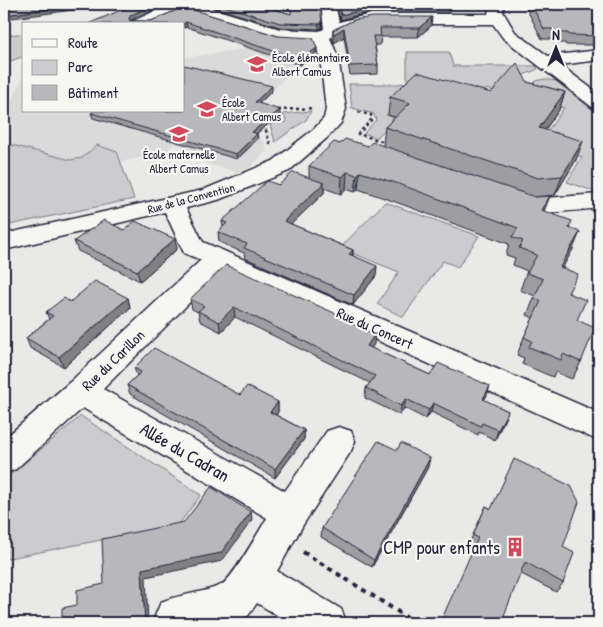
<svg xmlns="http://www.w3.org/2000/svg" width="603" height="627" viewBox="0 0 603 627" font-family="'Patrick Hand',sans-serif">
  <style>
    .built { fill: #dadada }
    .green { fill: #ccccce; stroke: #777784 }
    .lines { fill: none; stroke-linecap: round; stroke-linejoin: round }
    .minor-casing { stroke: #22223b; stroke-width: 3 }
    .path-far1 { stroke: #22223b; stroke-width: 2.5; stroke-dasharray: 3 3; stroke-linecap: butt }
    .path { stroke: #22223b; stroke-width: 4; stroke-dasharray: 5 5; stroke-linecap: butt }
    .minor { fill: #f6f6f2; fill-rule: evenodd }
    .wall { fill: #9e9ea2; stroke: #22223b }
    .shaded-wall { fill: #818184; stroke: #22223b }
    .building { fill: #b8b8bc; stroke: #22223b }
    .labels { text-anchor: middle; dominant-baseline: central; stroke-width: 4.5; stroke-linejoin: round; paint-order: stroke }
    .far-poi-label { font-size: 12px; fill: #22223b; stroke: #f6f6f2; text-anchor: start }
    .far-street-label { font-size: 12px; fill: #22223b; stroke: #f6f6f2 }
    .street-label { font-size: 15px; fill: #22223b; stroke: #f6f6f2 }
    .near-street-label { font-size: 18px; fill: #22223b; stroke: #f6f6f2 }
    .near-poi-label { font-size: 18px; fill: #22223b; stroke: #f6f6f2; text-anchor: end }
  </style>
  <rect width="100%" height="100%" fill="#e9e9e7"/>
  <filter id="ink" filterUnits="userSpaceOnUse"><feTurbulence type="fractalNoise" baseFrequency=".02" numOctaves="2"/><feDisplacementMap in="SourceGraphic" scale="10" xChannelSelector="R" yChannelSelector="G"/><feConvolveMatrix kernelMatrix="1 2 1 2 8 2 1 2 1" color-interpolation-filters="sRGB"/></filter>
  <g filter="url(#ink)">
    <polygon class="built" points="269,45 310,57 292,68 288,71 292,72 267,95 225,130 263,140 267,151 249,168 237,172 188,158 195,151 174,144 167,152 121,162 117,152 71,160 4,143 4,117 24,74 24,111 184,111 184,58"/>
    <g class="green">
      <polygon points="24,33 24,56 11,61 4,58 4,36"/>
      <polygon points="407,52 449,52 453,66 536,66 538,69 519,77 503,93 486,89 472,104 414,89 386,115 397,119 376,138 364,133 376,120 374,114 352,108 349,84 398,84 407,82"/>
      <polygon points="544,79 556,81 599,115 599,193 567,182 582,157 539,143 564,108 521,96 536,81"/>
      <polygon points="311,111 306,120 275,142 270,124 287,122 283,114"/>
      <polygon points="4,143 71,160 82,158 97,145 117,152 134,199 4,226"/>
      <polygon points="385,202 479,236 458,267 443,261 403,317 377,304 399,272 340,248"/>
      <polygon points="81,416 201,495 178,525 4,559 4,480"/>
    </g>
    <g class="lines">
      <defs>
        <g id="minor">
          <path d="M 171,4 L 198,4 L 280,29 L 319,31 L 324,29 L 321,4 L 335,4 L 339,22 L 371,14 L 488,14 L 490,4 L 504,4 L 503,12 L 515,32 L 548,56 L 599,50 L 599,60 L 560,65 L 599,94 L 599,109 L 592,107 L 503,38 L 493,24 L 371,24 L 353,27 L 330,38 L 338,57 L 346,109 L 341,123 L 328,137 L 289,171 L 218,200 L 186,208 L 203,242 L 599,413 L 599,441 L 222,270 L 103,389 L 285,491 L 327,431 L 339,427 L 351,431 L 355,441 L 351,451 L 303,525 L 277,571 L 341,609 L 347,623 L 290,623 L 257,603 L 248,616 L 227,623 L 156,623 L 155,616 L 161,602 C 180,594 204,593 221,585 C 232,580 259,531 267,518 L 83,408 L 16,469 L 4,474 L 4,439 L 70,382 L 201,260 L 184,253 L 165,212 L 4,250 L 4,234 L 203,190 L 273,161 L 314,129 L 324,118 L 326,109 L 320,57 L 314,41 L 279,39 L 184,9 L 152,24 L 131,24 L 133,21 Z"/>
          <path d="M 511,192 L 532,199 L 599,194 L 599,208 C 575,210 515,221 500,199 L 503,194 Z"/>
        </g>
      </defs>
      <use href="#minor" class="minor-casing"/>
      <g class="path-far1">
        <polyline points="278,110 314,108"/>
        <polyline points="358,112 371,115 372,119 358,134 381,141 386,136"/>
        <polyline points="262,126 265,127 271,147"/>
      </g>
      <polyline class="path" points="303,552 416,623"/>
      <use href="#minor" class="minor"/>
    </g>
    <g class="wall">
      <polygon points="203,4 257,4 291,14 320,4 322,28 319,29 280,27"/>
      <polygon points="336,4 458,4 448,12 371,12 340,20"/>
      <polygon points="524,4 599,4 599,45 566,45 565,43 554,43 551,39 542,39"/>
      <polygon points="184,7 317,48 316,53 300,65 187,27 184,28 184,24 88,24 132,19 131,21 151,21"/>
      <polygon points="354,20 431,26 418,37 381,37 380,45 375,45 378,65 378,74 350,75 344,37 334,43 332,39 333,30"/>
      <polygon points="599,74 599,85 596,82"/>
      <polygon points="527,82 565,92 559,110 545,130 576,160 555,195 534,197 544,211 570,228 573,249 562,268 577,320 581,362 572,379 555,372 553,377 522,364 524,358 517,355 524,337 533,318 527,315 535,296 520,290 527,271 513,265 515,258 506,255 509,244 393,201 358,189 355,192 346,189 341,194 324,188 324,193 291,224 353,250 353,256 376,276 353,305 245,258 244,253 219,242 218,232 223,227 222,221 279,185 309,178 309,166 340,144 368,146 383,146 385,127 395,117 388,115 390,97 491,93"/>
      <polygon points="272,91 259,103 280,115 257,133 258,139 237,159 93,118 91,113"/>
      <polygon points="124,230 175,239 177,249 140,281 78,251 74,241"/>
      <polygon points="128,298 130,308 64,367 30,348 26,338 49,319 46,312 70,302"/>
      <polygon points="190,299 338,318 374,344 371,348 430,375 487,395 484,400 508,411 495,440 479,432 478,435 431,412 426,419 404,408 400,415 365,398 366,388 370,383 235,317 221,332 200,321 198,312 192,309"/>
      <polygon points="134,368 240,395 278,402 278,412 276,415 304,430 304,439 275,478 130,394 127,385 137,376"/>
      <polygon points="428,467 372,567 321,537 322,528"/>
      <polygon points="486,506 563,547 563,583 556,592 468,546"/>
    </g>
    <g class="shaded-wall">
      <polygon points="87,4 120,4 4,19 4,15"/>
      <polygon points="156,4 167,4 132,19 129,23 129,18 131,15"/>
      <polygon points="453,4 458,4 448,12 448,8"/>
      <polygon points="371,8 371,12 340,20 341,15"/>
      <polygon points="432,17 431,26 418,37 419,28"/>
      <polygon points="186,22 187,27 184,28 184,24 183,24"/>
      <polygon points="322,23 322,28 319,29 319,24"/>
      <polygon points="344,28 344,37 334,43 334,34"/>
      <polygon points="317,48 316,53 300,65 300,60"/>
      <polygon points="272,86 272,91 255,107 255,102"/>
      <polygon points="565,92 559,110 533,147 539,128"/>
      <polygon points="280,110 280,115 252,137 252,132"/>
      <polygon points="257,134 258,139 237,159 236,154"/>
      <polygon points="583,141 576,160 555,195 562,176"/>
      <polygon points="347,172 346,189 341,194 342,177"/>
      <polygon points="360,172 358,189 355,192 357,175"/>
      <polygon points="324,183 324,193 284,231 284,221"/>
      <polygon points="550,196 543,214 541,210"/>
      <polygon points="580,232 573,249 553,285 560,267"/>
      <polygon points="175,239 177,249 140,281 137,271"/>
      <polygon points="353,250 352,260 349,254"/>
      <polygon points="377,266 376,276 353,305 354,295"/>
      <polygon points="128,298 130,308 64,367 59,357"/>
      <polygon points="234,307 235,317 221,332 219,322"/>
      <polygon points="375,334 374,344 366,356 367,346"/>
      <polygon points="490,386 487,395 479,409 483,399"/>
      <polygon points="406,399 404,408 400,415 401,406"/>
      <polygon points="278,402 278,412 271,421 270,412"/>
      <polygon points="433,403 431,412 426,419 429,410"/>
      <polygon points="508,411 504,421 495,440 498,430"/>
      <polygon points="304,430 304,439 275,478 275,469"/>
      <polygon points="430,458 428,467 372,567 374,560"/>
      <polygon points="251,512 252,520 222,561 146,577 148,623 145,623 142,569"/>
    </g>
    <g class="building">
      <polygon points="4,4 87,4 4,15"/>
      <polygon points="135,4 156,4 131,15 129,18 130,21 151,21 184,7 278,36 313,38 317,48 300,60 186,22 183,24 88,24"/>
      <polygon points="218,4 257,4 291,14 291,4 320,4 322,23 319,24 280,23"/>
      <polygon points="338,4 453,4 448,8 371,8 341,15"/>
      <polygon points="531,4 599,4 599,36 569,35 568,33 556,33 554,29 544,29"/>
      <polygon points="372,17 432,17 419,28 380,28 381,36 373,36 378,65 350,66 344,28 334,34 333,30 354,20"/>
      <polygon points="517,63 527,82 565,92 539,128 583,141 562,176 538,178 385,127 410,103 390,97 417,72 491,93"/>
      <polygon points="184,65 272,86 255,102 280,110 252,132 257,134 236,154 91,113 94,111 184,111"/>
      <polygon points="345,139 368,146 372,142 535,197 550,196 541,210 572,221 569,228 580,232 560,267 578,274 568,293 586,300 577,320 595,328 581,362 563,354 561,360 529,347 532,341 524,337 541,301 534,298 543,279 527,273 537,255 519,248 523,241 512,237 518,228 396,183 360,172 357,175 347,172 342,177 309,166 334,142 340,144"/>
      <polygon points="293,172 324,183 284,221 353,250 349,254 377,266 354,295 244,248 247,244 218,232 227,223 222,221 267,181 279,185"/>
      <polygon points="104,220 124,230 135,221 175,239 137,271 74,241"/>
      <polygon points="226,265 339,315 337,317 375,334 367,346 430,375 438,363 490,386 483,399 508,411 498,430 482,423 481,426 433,403 429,410 406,399 401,406 366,388 375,376 234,307 219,322 198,311 204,306 190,299"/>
      <polygon points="95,281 128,298 59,357 26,338 53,316 46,312 64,298 70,302"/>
      <polygon points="154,348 240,395 247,386 278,402 270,412 304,430 275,469 127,385 141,372 134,368"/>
      <polygon points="378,441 397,450 401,443 430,458 374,560 322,528"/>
      <polygon points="514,459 571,486 579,502 563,547 574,553 563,583 525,562 501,623 440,623 478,538 473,535 486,506 491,509"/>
      <polygon points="211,487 251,512 221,553 142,569 145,623 62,623 62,608 77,605 77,590 104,584 102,539 184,522"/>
    </g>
  </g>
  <defs>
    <symbol id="school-bare" viewBox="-9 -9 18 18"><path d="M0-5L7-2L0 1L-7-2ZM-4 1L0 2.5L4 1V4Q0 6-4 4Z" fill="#d1495b" stroke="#f6f6f2" stroke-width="2.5" paint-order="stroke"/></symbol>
    <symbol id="building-bare" viewBox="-9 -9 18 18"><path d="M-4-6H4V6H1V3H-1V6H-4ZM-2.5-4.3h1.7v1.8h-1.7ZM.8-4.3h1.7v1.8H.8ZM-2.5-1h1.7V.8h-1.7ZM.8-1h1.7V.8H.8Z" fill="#d1495b" stroke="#f6f6f2" stroke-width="2.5" paint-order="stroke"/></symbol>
  </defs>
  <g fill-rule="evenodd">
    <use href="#school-bare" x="243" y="50" width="28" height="28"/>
    <use href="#school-bare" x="193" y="95" width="28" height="28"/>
    <use href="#school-bare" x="165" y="120" width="28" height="28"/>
    <use href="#building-bare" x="501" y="533" width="28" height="28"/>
  </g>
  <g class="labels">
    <g class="far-poi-label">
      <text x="272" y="57">École élémentaire<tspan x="272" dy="14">Albert Camus</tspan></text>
      <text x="222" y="102">École<tspan x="222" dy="14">Albert Camus</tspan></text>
      <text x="179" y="154" text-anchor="middle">École maternelle<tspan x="179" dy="14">Albert Camus</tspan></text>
    </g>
    <g class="far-street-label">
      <text transform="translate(191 198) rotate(-15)">Rue de la Convention</text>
    </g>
    <g class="street-label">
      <text transform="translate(375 328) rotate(24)">Rue du Concert</text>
      <text transform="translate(113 360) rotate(-44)">Rue du Carillon</text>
    </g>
    <g class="near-street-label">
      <text transform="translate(185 452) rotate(30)">Allée du Cadran</text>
    </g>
    <g class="near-poi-label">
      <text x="500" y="547">CMP pour enfants</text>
    </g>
  </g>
  <rect width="603" height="627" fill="none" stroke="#f6f6f2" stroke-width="20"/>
  <rect x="10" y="10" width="583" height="607" fill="none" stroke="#22223b" stroke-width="2" filter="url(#ink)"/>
  <rect x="22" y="22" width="162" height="90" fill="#f6f6f2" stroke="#a1a1a9"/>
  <rect x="32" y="39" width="25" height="8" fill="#f6f6f2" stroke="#a1a1a9"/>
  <text x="68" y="48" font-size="15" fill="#22223b">Route</text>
  <rect x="32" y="60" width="25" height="15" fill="#ccccce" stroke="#a1a1a9"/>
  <text x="68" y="72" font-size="15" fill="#22223b">Parc</text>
  <rect x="32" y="85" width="25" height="15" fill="#b8b8bc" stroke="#a1a1a9"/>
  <text x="68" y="98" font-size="15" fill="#22223b">Bâtiment</text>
  <g transform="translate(556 48)" stroke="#f6f6f2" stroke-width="4" paint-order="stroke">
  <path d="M0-4L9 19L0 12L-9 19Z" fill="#22223b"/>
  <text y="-8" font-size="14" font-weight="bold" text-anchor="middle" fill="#22223b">N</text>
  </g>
</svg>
